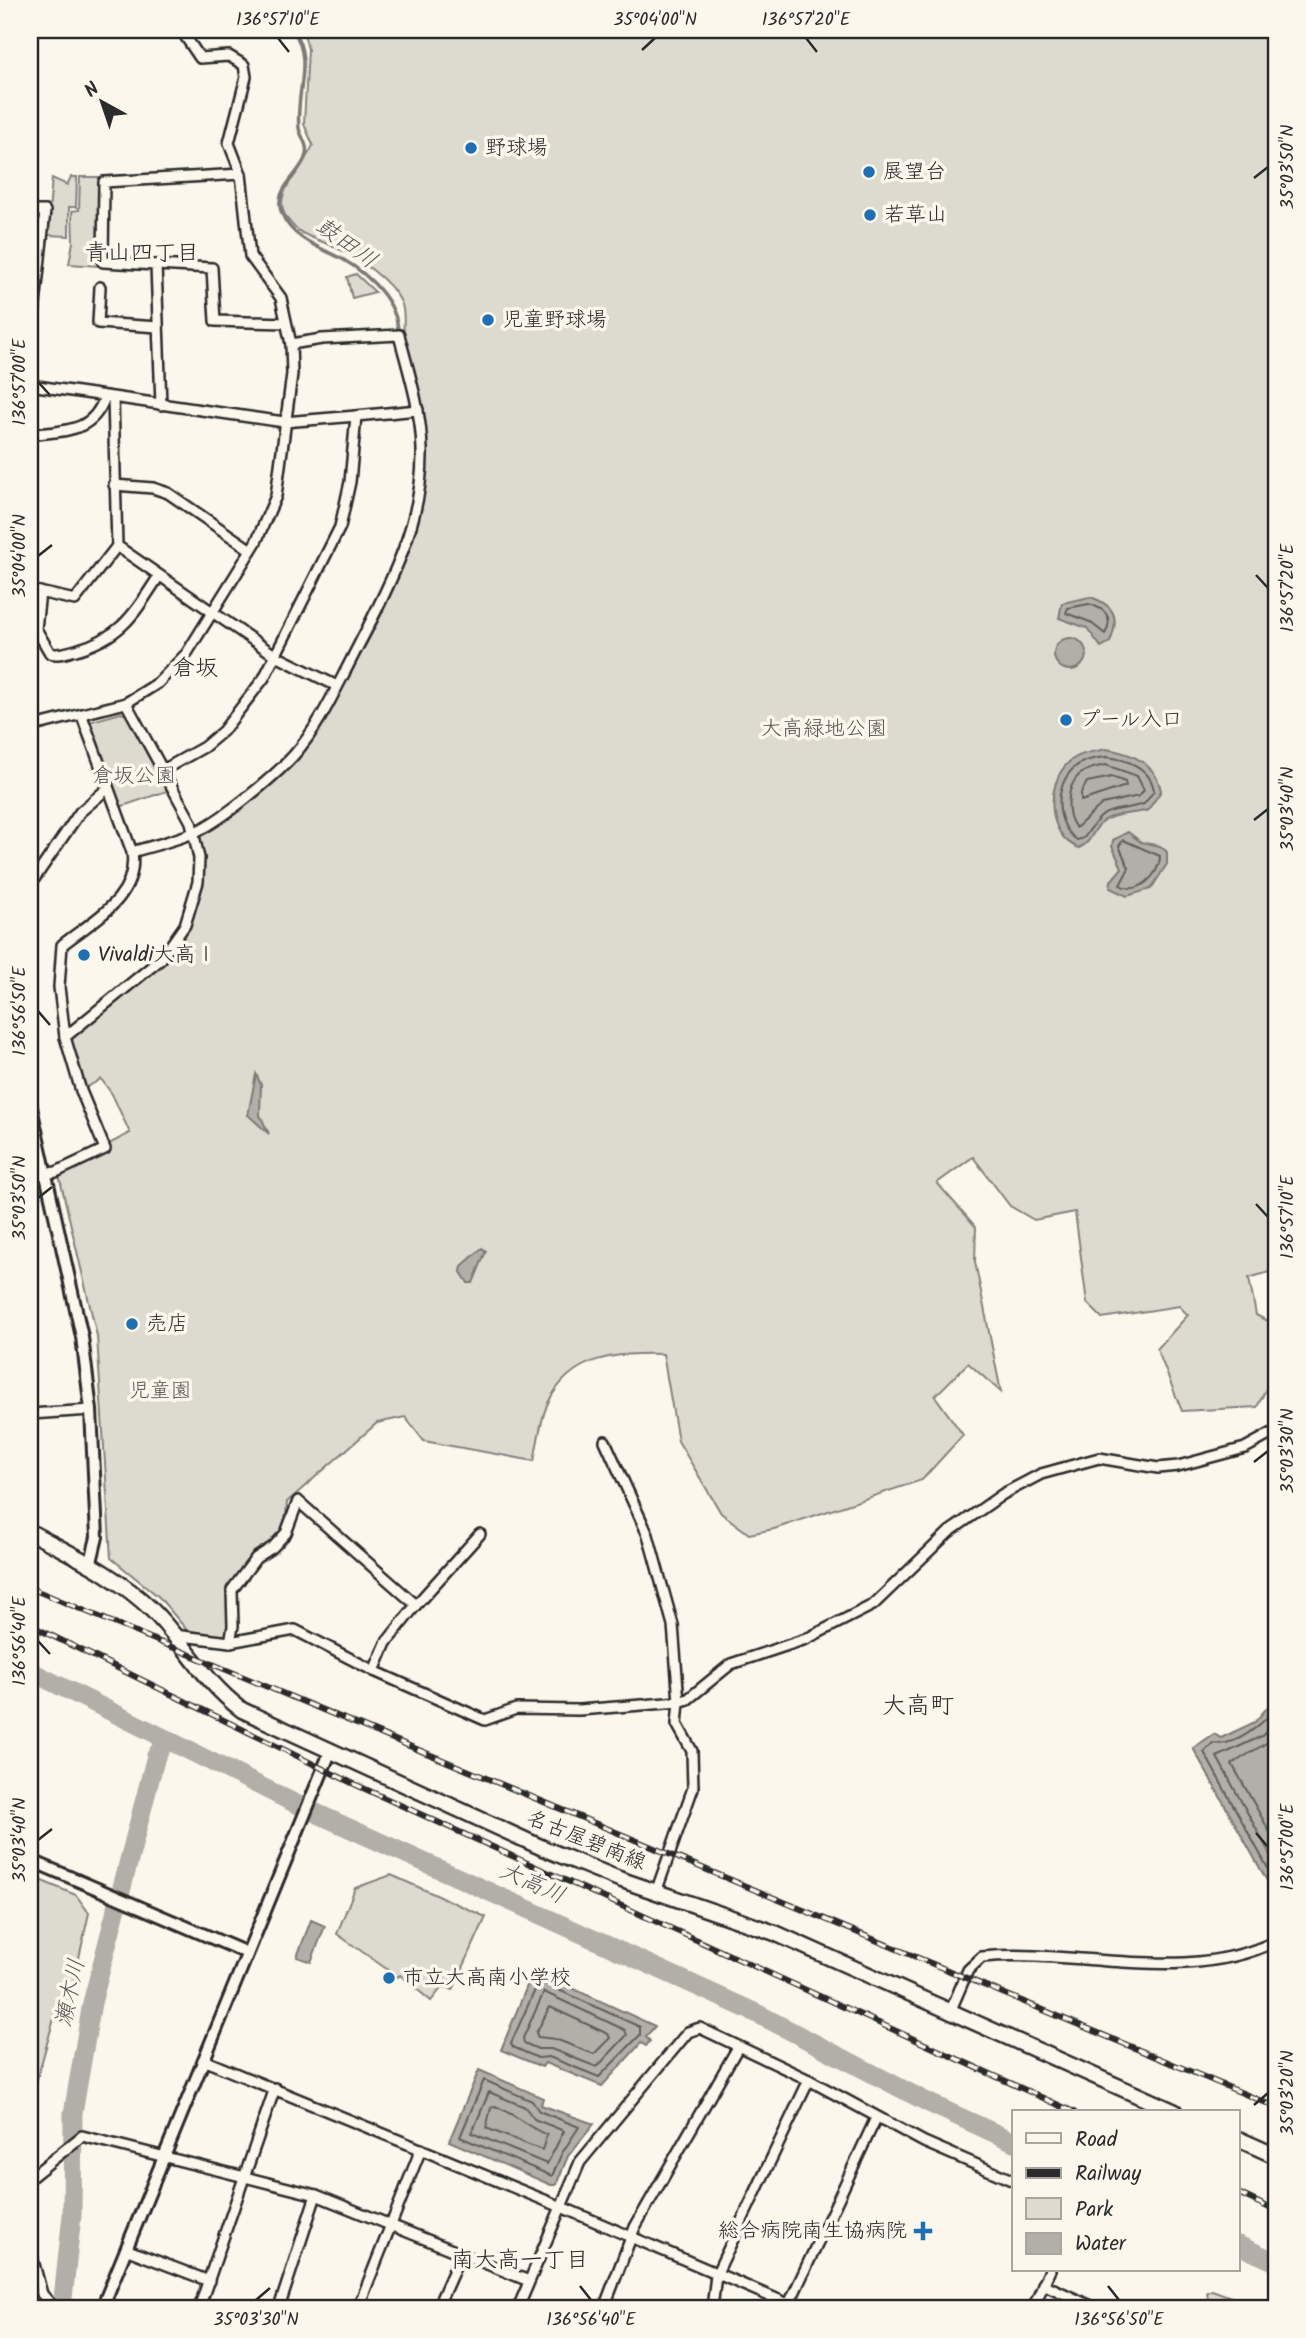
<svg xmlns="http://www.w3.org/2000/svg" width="1306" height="2338" viewBox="0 0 1306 2338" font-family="Kalam,'Klee One',sans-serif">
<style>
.green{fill:#dddad0;stroke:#84827e;stroke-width:2}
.water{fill:#b1afa7;stroke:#7b7a75;stroke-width:2}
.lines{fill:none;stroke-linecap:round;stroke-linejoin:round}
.shore{stroke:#61605d;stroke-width:2}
.stream{stroke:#7b7a75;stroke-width:3.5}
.river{stroke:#b1afa7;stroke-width:19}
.minor-casing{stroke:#2b2b2b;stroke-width:14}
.tertiary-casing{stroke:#2b2b2b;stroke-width:16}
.primary-casing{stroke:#2b2b2b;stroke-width:19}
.minor{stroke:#fbf7ec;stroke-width:9}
.tertiary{stroke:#fbf7ec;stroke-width:10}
.primary{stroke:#fbf7ec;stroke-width:14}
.rail-casing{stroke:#2b2b2b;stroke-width:6}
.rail{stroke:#fbf7ec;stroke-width:3.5;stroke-dasharray:10;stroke-linecap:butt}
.ticks{fill:none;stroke:#2b2b2b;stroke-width:2.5}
.poi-dot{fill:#1f6fb2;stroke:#fbf7ec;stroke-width:2.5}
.labels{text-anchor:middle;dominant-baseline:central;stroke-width:7;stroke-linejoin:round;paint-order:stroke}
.poi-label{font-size:21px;fill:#2b2b2b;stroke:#fbf7ec;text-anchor:start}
.park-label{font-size:21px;fill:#585754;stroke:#fbf7ec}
.street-label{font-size:21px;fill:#2b2b2b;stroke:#fbf7ec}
.water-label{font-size:23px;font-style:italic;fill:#5a5956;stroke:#fbf7ec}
.neighbourhood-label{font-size:23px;fill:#2b2b2b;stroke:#fbf7ec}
.quarter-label{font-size:24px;fill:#2b2b2b;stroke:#fbf7ec}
.neatline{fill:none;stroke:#2b2b2b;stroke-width:2.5}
.ticks-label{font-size:18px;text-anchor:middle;fill:#2b2b2b}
</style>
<rect width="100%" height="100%" fill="#fbf7ec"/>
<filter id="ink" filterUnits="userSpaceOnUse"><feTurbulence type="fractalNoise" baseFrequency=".0143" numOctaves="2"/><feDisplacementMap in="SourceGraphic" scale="14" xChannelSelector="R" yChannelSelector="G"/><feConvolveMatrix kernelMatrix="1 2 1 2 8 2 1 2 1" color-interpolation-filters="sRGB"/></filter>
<g filter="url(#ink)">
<!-- green -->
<g class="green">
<path d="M303,30H1276V1270L1249,1278L1256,1315L1269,1322C1270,1331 1273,1336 1276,1344C1282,1362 1266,1389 1257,1407L1182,1411L1157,1349L1188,1315L1179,1306L1102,1318L1087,1303L1075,1212L1034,1220L1010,1206L973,1157L937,1183L976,1227L975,1262L1001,1392L968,1363L935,1396L963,1435L922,1480L774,1529L749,1534L721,1513L678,1441L663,1354C616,1353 571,1355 548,1403C540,1420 538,1443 534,1461L424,1441L405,1417L377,1423L287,1502L285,1528L279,1538L228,1588V1637L191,1635L159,1597L111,1558L97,1336L59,1175L109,1152L107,1145L130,1133L112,1094L101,1079L84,1089L69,1041L170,956L188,930L200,896L203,873L200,837L203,830C225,815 251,800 271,781C290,764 304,738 319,718C378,637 438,518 424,415C420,390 412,367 405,343C401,330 407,315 401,302C390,279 359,259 337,248C317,238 297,237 285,215C272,192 305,166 313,145L304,124L308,49Z"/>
<polygon points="71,177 77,177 76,207 69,207 69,236 47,235 52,178 67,185"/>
<polygon points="80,177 100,177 100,266 69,264 73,242 72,211 79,210"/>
<polygon points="356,274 375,292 352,298 347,277"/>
<polygon points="121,713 127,715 170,790 120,807 89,726 92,721"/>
<polygon points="391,1875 486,1917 453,1990 443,1986 431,2001 400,1975 398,1977 337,1934 355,1888"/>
<polygon points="30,1876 76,1895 89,1913 72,1989 55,2015 30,2104"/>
<polygon points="1212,2290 1242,2301 1247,2308 1228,2308 1208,2299 1207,2292"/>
</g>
<!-- water -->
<g class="water">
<path d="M1090,597C1115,605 1120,618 1110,642L1101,647L1087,628L1059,618L1062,603Z"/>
<circle cx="1070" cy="654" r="16"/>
<path d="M1106,749C1132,753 1156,763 1161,791L1148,810C1133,815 1112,812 1100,824C1091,833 1092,842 1079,848C1046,836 1045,784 1069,762C1079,753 1093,752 1106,749Z"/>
<polygon points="1128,832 1141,842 1160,846 1167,852 1167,864 1151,889 1127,896 1110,888 1111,881 1122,868 1112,846 1113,840"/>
<polygon points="256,1074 261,1085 260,1115 269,1134 248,1115"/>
<polygon points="482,1248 486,1251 473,1283 468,1283 461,1272 462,1266"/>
<polygon points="1276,1697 1276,1897 1193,1748 1214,1734 1221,1738 1255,1722"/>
<polygon points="311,1920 325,1926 311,1962 297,1957"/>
<polygon points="533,1971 556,1980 559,1976 563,1977 561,1983 655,2026 646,2037 650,2041 646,2046 641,2043 602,2086 545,2063 542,2067 501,2050"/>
<polygon points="479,2070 543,2098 541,2105 594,2124 568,2156 556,2185 551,2185 449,2141"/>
</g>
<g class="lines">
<!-- shore -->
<g class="shore">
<path d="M1089,604C1106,609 1114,618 1105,634L1090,622L1066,613L1068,608Z"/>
<path d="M1106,757C1127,759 1151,768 1154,791L1144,804C1108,815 1108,802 1084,838L1077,840C1055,825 1053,785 1075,767C1083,760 1095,758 1106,757Z"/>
<path d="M1106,765L1137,776L1144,790L1139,796L1102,804L1076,828C1065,815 1066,787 1079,775C1087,768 1097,767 1106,765Z"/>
<polygon points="1112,777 1125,782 1126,786 1081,801 1081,793 1087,782"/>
<path d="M1123,840L1160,856C1160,875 1138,896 1120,885L1129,868L1119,846Z"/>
<path d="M1276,1708C1262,1724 1236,1748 1213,1743L1204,1752L1276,1883"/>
<polyline points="1276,1721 1262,1736 1217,1757 1276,1865"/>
<polyline points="1276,1737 1232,1764 1276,1843"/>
<polygon points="539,1981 640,2027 640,2035 599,2077 549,2057 538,2058 513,2047 511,2043"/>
<polygon points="544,1992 625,2030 627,2035 597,2067 551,2049 538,2049 524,2043 523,2038"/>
<polygon points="550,2007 608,2034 610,2038 594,2054 555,2039 538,2037 536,2033"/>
<polygon points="484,2080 532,2101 539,2111 579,2127 562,2153 552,2176 460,2137"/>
<polygon points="489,2092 525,2107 534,2119 564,2131 547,2164 472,2133"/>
<path d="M495,2106C515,2114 527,2127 547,2135L542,2150L486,2128L491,2108Z"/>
</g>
<!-- stream -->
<path class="stream" d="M293,30C314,60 295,94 299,128C301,138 310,146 305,158C298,177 272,190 282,214C291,235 311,244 330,253C360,266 395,296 398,329"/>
<!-- river -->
<g class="river">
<polyline points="30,1671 294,1803 756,2013 929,2103 1014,2142"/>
<polyline points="1238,2245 1276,2262"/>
<polyline points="62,2308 72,2215 73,2113 92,2003 156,1756 167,1739"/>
</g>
<!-- minor casing -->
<g class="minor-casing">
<g id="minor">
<polyline points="181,30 200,58 229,56 244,65 246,77 229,143 241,174"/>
<polyline points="30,211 45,211 33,324 30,323"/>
<polyline points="156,265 212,268 215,321 286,323"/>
<polyline points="100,287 98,323 158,327"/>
<polyline points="30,385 284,422 356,416"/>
<polyline points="113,398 117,546 276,656 337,686"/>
<polyline points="161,405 156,265 103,262 104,182 241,174 250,256 281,298 291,344"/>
<path d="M30,435C64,430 92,434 105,397"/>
<polyline points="114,485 153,488 168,493 251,550"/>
<polyline points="30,590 75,600 117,546"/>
<path d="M40,592L36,629L50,653C59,656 67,652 76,650C122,637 134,614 159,576"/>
<path d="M126,703L191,822L199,858L198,882L185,925L161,959L65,1037L59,987L62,945C93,920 139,898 132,852"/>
<path d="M30,727L126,703L158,683L187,653L256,542L276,496L292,374L291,344L322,339L399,335C409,373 421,410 422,449C424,527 383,597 349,664C333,695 317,729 294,755C274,777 220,822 193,833C173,841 152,846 132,852L82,716"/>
<polyline points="163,770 204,747 223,731 264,678 340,527 350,482 356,416 418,410"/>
<polyline points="30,885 80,812 108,788"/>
<polyline points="30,1176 56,1172 105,1149 81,1091 65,1037"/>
<polyline points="30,1414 91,1410"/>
<polyline points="605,1441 648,1535 673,1625 679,1702 677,1724 692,1751 693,1788 656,1892"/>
<polyline points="416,1605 480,1534"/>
<polyline points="174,1635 230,1642 295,1630 374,1671 485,1720 516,1709 579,1710 679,1702 688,1699 731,1664 806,1639 873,1605 949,1532 1003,1494 1041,1474 1099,1458 1158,1468 1178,1466 1245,1448 1276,1431"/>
<polyline points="230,1642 233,1626 232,1590 256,1558 273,1547 286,1533 298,1501 416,1605 386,1643 374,1671"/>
<path d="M950,2012L968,1970L982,1957C1078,1948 1186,1986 1276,1941"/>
<polyline points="203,2060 559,2206 788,2304"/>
<polyline points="30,2178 82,2136 316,2195 529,2281"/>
<polyline points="30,2249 42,2294 54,2308"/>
<polyline points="128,2250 209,2281"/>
<polyline points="1043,2284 1095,2308"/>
<polyline points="788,2306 876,2118"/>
<polyline points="199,2308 275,2088"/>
<polyline points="279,2308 316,2195"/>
<polyline points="358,2308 421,2149"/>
<polyline points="437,2308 461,2254"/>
<polyline points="518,2308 580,2162 688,2032 700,2028 809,2080 924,2142 1014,2181"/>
<polyline points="604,2308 635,2227 738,2047"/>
<polyline points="712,2308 716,2275 809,2080"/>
<polyline points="1033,2308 1050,2270"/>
</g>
</g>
<!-- tertiary casing -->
<g class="tertiary-casing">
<g id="tertiary">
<polyline points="30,1103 82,1337 91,1410 97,1537 91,1562"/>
<polyline points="30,1860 247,1953"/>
<polyline points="102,2308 331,1750"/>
</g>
</g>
<!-- primary casing -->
<g class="primary-casing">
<g id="primary">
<path d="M30,1532C74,1556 116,1575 152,1610C186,1644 202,1680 242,1710L545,1849L619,1879L775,1933L1175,2112"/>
<polyline points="1238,2139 1276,2156"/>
</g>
</g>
<!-- minor -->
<use href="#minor" class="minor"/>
<!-- tertiary -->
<use href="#tertiary" class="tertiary"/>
<!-- primary -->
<use href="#primary" class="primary"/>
<!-- rail casing -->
<g class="rail-casing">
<g id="rail">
<polyline points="30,1588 1276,2107"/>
<polyline points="30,1625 352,1783 1074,2112"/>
<polyline points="1238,2193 1276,2211"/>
</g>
</g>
<!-- rail -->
<use href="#rail" class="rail"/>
</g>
</g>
<!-- ticks -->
<path class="ticks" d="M278,38L289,52M806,38L817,52M642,50L655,38M1254,178L1268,167M38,382L50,395M38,556L52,545M1256,575L1268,588M1254,820L1268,809M38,1011L50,1025M38,1198L52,1187M1256,1204L1268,1217M1254,1462L1268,1451M38,1641L50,1654M1256,1833L1268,1847M38,1840L52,1829M1254,2105L1268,2093M580,2286L591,2300M1108,2286L1119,2300M256,2300L270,2288"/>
<!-- markers -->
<g class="poi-dot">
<circle cx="471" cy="148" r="7"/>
<circle cx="869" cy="172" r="7"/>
<circle cx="870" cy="215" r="7"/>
<circle cx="488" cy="320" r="7"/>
<circle cx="1066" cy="720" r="7"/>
<circle cx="84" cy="955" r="7"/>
<circle cx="132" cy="1324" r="7"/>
<circle cx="389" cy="1978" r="7"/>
<path d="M919.5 2220.5h7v7h7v7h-7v7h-7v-7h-7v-7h7z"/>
</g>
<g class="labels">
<!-- poi labels -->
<g class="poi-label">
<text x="485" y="148">野球場</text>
<text x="883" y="172">展望台</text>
<text x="884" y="215">若草山</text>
<text x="502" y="320">児童野球場</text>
<text x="1080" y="720">プール入口</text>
<text x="98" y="955">Vivaldi大高Ⅰ</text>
<text x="146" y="1324">売店</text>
<text x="403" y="1978">市立大高南小学校</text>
<text x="907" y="2231" text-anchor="end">総合病院南生協病院</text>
</g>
<!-- park labels -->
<g class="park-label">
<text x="824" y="729">大高緑地公園</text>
<text x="134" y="776">倉坂公園</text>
<text x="160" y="1391">児童園</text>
</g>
<!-- street labels -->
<g class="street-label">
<text transform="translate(586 1841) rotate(22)">名古屋碧南線</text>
</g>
<!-- water labels -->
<g class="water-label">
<text transform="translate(346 244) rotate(36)">鼓田川</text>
<text transform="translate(532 1884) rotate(24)">大高川</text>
<text transform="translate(71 1993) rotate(-78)">瀬木川</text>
</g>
<!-- neighbourhood labels -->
<g class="neighbourhood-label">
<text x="142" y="254">青山四丁目</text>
<text x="195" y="669">倉坂</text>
<text x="520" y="2261">南大高一丁目</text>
</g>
<!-- quarter labels -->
<g class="quarter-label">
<text x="918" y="1706">大高町</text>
</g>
</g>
<!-- margin -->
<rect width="1306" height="2338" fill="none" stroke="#fbf7ec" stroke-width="77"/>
<!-- legend -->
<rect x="1012" y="2110" width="228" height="161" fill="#fbf7ec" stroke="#a8a59f" stroke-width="2"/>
<rect x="1026" y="2133" width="35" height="10" fill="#fbf7ec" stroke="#a8a59f" stroke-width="2"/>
<text x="1075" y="2146" font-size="21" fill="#2b2b2b">Road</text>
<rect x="1026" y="2168" width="35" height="10" fill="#2b2b2b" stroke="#a8a59f" stroke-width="2"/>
<text x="1075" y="2180" font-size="21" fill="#2b2b2b">Railway</text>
<rect x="1026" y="2198" width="35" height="21" fill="#dddad0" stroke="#a8a59f" stroke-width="2"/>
<text x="1075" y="2216" font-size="21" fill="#2b2b2b">Park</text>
<rect x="1026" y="2233" width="35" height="21" fill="#b1afa7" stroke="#a8a59f" stroke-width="2"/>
<text x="1075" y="2250" font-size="21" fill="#2b2b2b">Water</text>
<!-- north arrow -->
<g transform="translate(102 102) rotate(320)" stroke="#fbf7ec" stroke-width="5" paint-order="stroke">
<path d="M0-5L12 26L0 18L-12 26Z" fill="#2b2b2b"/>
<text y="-10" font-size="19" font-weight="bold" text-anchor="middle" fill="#2b2b2b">N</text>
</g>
<rect x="38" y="38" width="1230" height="2262" class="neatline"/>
<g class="ticks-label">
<text x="278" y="25">136°57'10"E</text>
<text x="655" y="25">35°04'00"N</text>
<text x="806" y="25">136°57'20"E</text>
<text transform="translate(1287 167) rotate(-90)" y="6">35°03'50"N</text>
<text transform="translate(19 382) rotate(-90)" y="6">136°57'00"E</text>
<text transform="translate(19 556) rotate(-90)" y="6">35°04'00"N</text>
<text transform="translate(1287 588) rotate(-90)" y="6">136°57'20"E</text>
<text transform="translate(1287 809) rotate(-90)" y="6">35°03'40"N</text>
<text transform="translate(19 1011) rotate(-90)" y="6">136°56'50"E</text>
<text transform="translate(19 1198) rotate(-90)" y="6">35°03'50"N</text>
<text transform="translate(1287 1217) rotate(-90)" y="6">136°57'10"E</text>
<text transform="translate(1287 1451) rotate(-90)" y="6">35°03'30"N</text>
<text transform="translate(19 1641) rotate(-90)" y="6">136°56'40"E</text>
<text transform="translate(19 1840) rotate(-90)" y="6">35°03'40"N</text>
<text transform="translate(1287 1847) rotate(-90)" y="6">136°57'00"E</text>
<text transform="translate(1287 2093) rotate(-90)" y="6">35°03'20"N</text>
<text x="256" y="2325">35°03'30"N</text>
<text x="591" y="2325">136°56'40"E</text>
<text x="1119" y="2325">136°56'50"E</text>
</g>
</svg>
